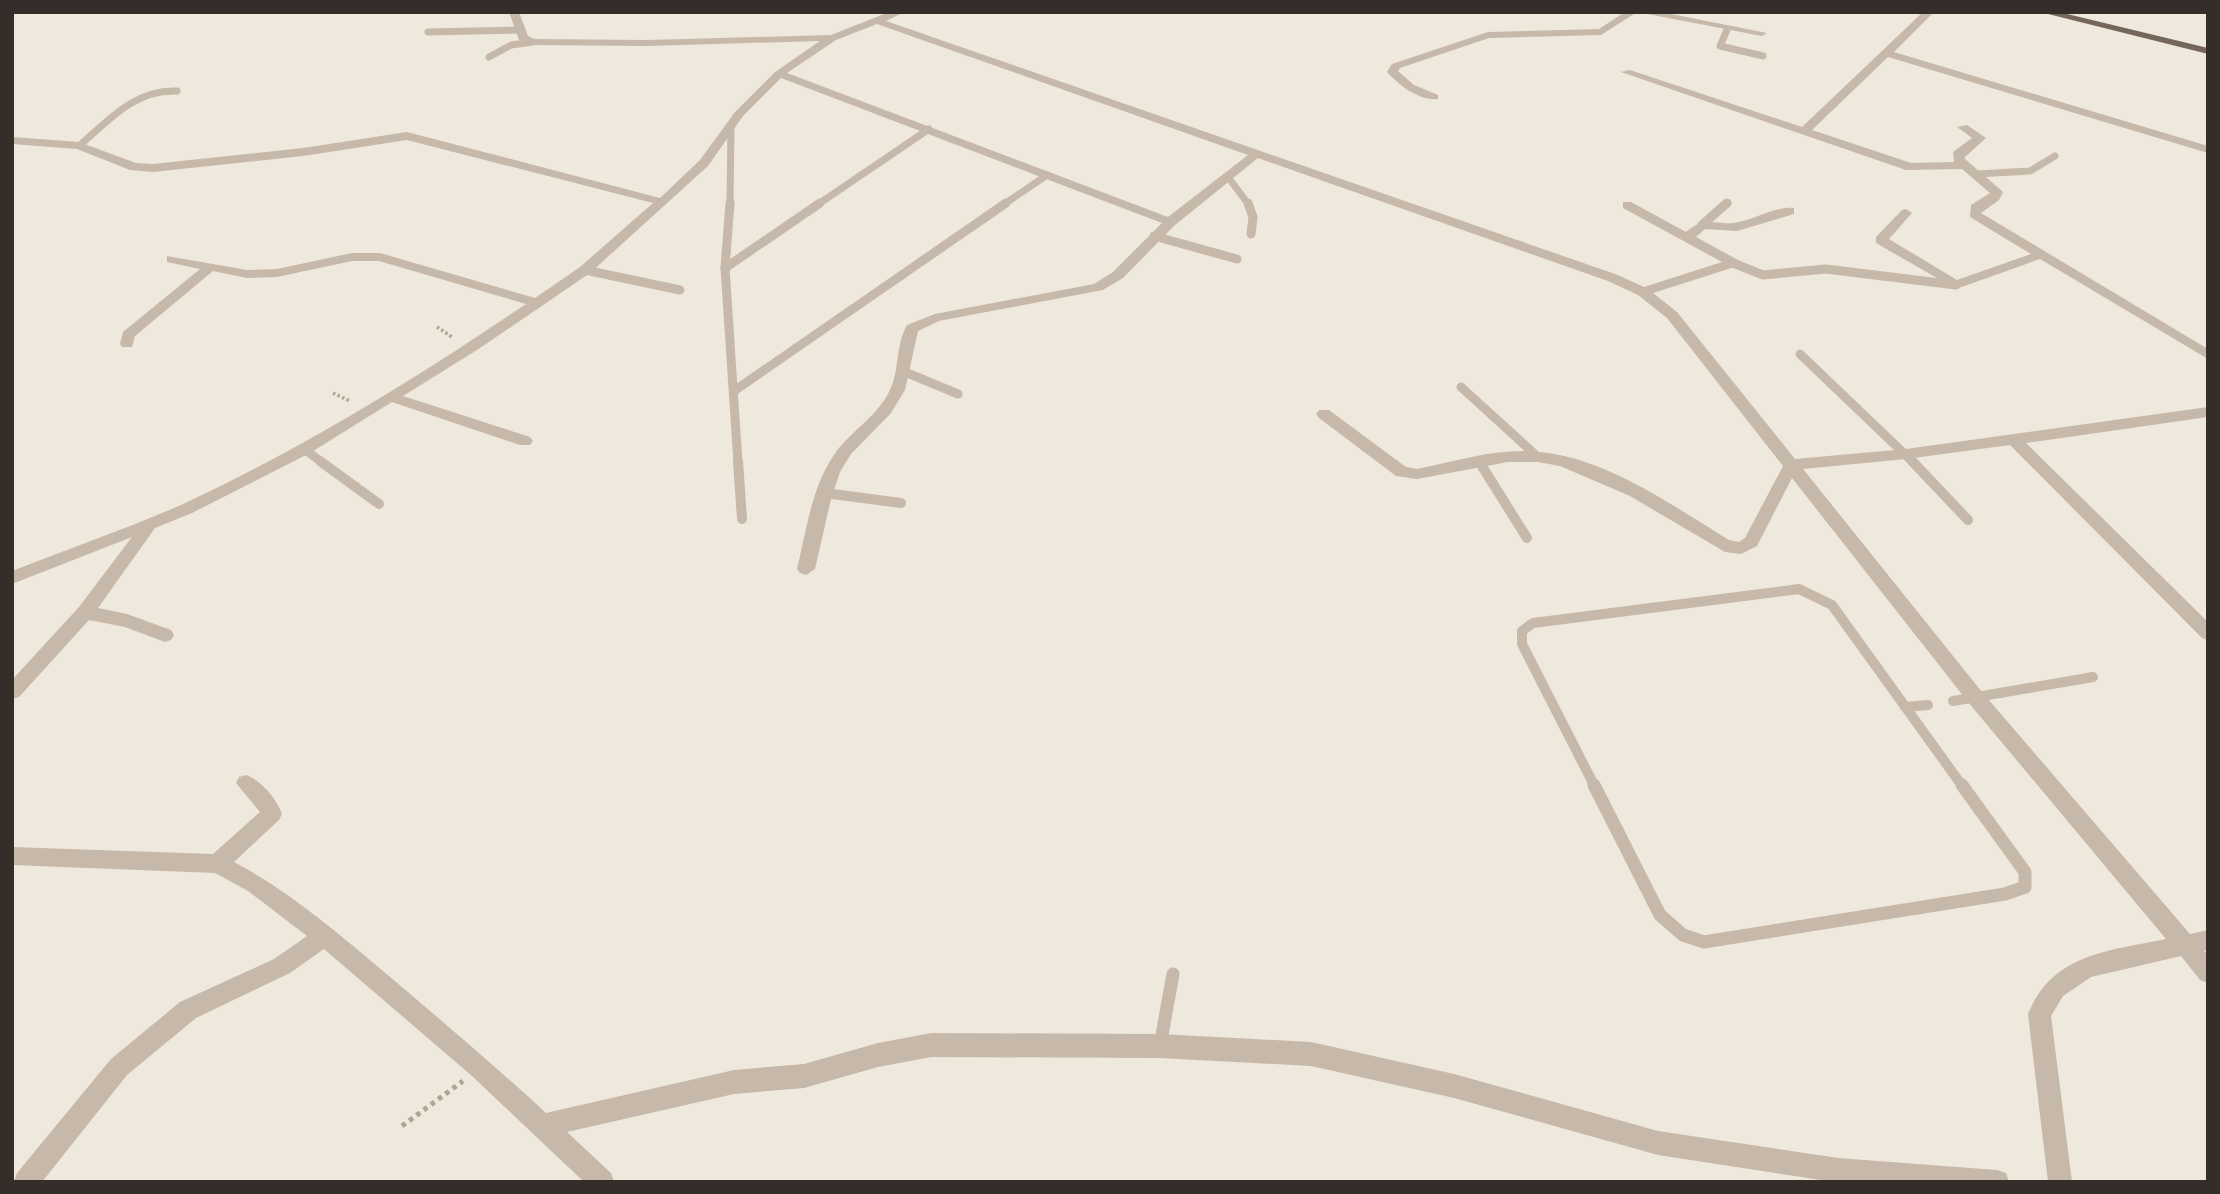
<svg xmlns="http://www.w3.org/2000/svg" width="2220" height="1194" viewBox="0 0 2220 1194" font-family="Raleway,sans-serif">
<style>
.lines{fill:none;stroke-linecap:round;stroke-linejoin:round}
.path-far1{stroke:#b2a494;stroke-width:3.5;stroke-dasharray:2.5 2.5;stroke-linecap:butt}
.path{stroke:#b2a494;stroke-width:5;stroke-dasharray:4.5 4.5;stroke-linecap:butt}
.service-far3{stroke:#c6b9aa;stroke-width:7}
.service-far2{stroke:#c6b9aa;stroke-width:9}
.service-far1{stroke:#c6b9aa;stroke-width:10}
.service{stroke:#c6b9aa;stroke-width:13}
.minor{fill:#c6b9aa;fill-rule:evenodd}
.primary{fill:#75665b;fill-rule:evenodd}
</style>
<rect width="100%" height="100%" fill="#efe8dc"/>
<g class="lines">
<!-- path-far1 -->
<g class="path-far1">
<polyline points="437,327 452,337"/>
<polyline points="333,393 350,401"/>
</g>
<!-- path -->
<polyline class="path" points="402,1126 463,1081"/>
<!-- service-far3 -->
<g class="service-far3">
<polyline points="1727,30 1720,46 1763,56"/>
<polyline points="428,32 520,30"/>
<polyline points="489,57 511,45 533,42"/>
<path d="M79,146C108,121 135,89 177,91"/>
<polyline points="1977,174 2030,171 2055,156"/>
<polyline points="1228,177 1249,205"/>
<polyline points="730,205 731,125"/>
<polyline points="817,205 929,129"/>
<polyline points="1003,205 1047,175"/>
<polyline points="1725,205 1728,203"/>
</g>
<!-- service-far2 -->
<g class="service-far2">
<polyline points="730,203 725,268 738,463"/>
<polyline points="1248,203 1253,217 1251,234"/>
<polyline points="1702,225 1727,203"/>
<polyline points="1154,236 1237,259"/>
<polyline points="1733,263 1763,275 1826,269 1956,285"/>
<polyline points="725,268 820,203"/>
<polyline points="585,270 680,290"/>
<polyline points="1800,354 1914,463"/>
<polyline points="905,372 958,394"/>
<polyline points="1461,387 1538,457"/>
<polyline points="734,391 1006,203"/>
<polyline points="304,449 323,463"/>
</g>
<!-- service-far1 -->
<g class="service-far1">
<polyline points="320,461 379,504"/>
<polyline points="738,461 742,519"/>
<polyline points="1912,461 1968,520"/>
<polyline points="1480,463 1527,538"/>
<polyline points="825,493 901,503"/>
<polyline points="1953,701 2093,677"/>
<polyline points="1905,707 1928,705"/>
<polyline points="1595,787 1522,644 1522,631 1533,623 1799,589 1832,605 1963,787"/>
</g>
<!-- service -->
<g class="service">
<polyline points="1594,785 1660,915 1683,935 1704,942 2005,894 2025,887 2025,872 1962,785"/>
<polyline points="1160,1046 1173,974"/>
</g>
<!-- minor -->
<g class="minor">
<path d="M509,12H519L528,36L534,39L647,40L831,35L889,12H904L886,21L1618,275L1644,287L1722,262L1623,208V202H1631L1686,232C1707,214 1716,227 1739,222C1757,218 1777,206 1794,208V214L1737,231L1705,229L1696,237L1738,260V266L1653,293L1677,312L1795,459L1906,449L2208,407V417L2026,443L2208,622V640L2202,638L2010,445L1906,459L1803,469L1982,692L2190,934L2208,930V950L2204,951L2208,955V983L2200,980L2181,956L2091,977L2063,996L2051,1016L2072,1182H2048L2028,1014C2053,953 2109,951 2166,939L1968,702L1792,478L1757,546L1741,554L1725,552L1630,496L1560,466L1538,462H1508L1417,479L1396,476L1319,418L1316,414L1319,410H1329L1406,467L1417,469C1452,462 1487,451 1523,451C1598,451 1668,503 1729,540L1739,542L1745,538L1783,466L1667,318L1638,295L1608,281L1258,158L1175,225L1123,278L1103,290L939,321L918,331L905,390L891,413L851,454L840,472L831,499L815,569L806,575L800,573L797,569C807,528 812,482 839,448C855,429 878,414 889,392C900,371 895,346 907,325L935,314L1094,284L1113,272L1162,223L781,78L743,116L708,166L590,273L477,350L403,396L530,437L533,441L530,445H520L392,402L310,453L192,513L155,528L98,608L127,614L171,630L174,635L171,640L165,642L125,627L89,620L19,697L12,699V680L79,607L132,537L12,584V571C68,549 126,529 181,505C302,449 417,378 526,304L379,261H352L277,277L247,278L213,271L135,336L132,347H122L120,344L123,332L200,269L167,262V256L247,270L277,269L352,253H380L535,298L580,267L653,203L407,140L303,156L153,172L130,170L77,149L12,144V137L79,142L136,163L153,164L303,148L407,132L660,198L700,160L735,112L775,72L820,41L647,46L533,45L519,40ZM877,24L1248,155L1168,217L787,73L836,40Z"/>
<path d="M1625,12H1637L1601,35L1489,38L1400,68L1398,71L1414,85L1438,95V99C1419,101 1399,85 1387,72L1392,64L1488,32L1599,29Z"/>
<polygon points="1637,12 1661,12 1767,33 1762,36"/>
<polygon points="1923,12 1934,12 1894,52 2208,146 2208,153 1888,57 1812,130 1911,163 1954,162 1953,152 1972,138 1957,127 1967,125 1986,138 1964,158 2003,192 1999,200 1981,213 2208,349 2208,359 2040,259 1956,289 1876,243 1876,237 1902,210 1906,209 1912,213 1889,239 1957,280 2031,254 1970,217 1971,205 1990,193 1962,169 1906,170 1621,72 1630,70 1802,127"/>
<path d="M246,775C261,780 277,799 282,814L279,820L234,862C291,892 340,935 389,976C442,1021 495,1066 546,1113L734,1070L804,1064L878,1043L931,1033L1160,1034L1311,1042L1454,1074L1658,1131L1838,1158L1997,1170L2006,1173L2009,1182H1834L1658,1155L1454,1098L1311,1066L1160,1058L931,1057L878,1067L804,1088L734,1094L567,1132L611,1173L614,1182H584L472,1076L324,949L290,973L196,1018L127,1075L42,1182H14L17,1173L111,1059L180,1002L274,959L307,936L248,891L215,873L12,865V847L213,854L260,812L236,783L239,777Z"/>
</g>
<!-- primary -->
<polygon class="primary" points="2040,12 2059,12 2208,48 2208,54"/>
</g>
<!-- border -->
<rect width="2220" height="1194" fill="none" stroke="#342d29" stroke-width="28"/>
</svg>
